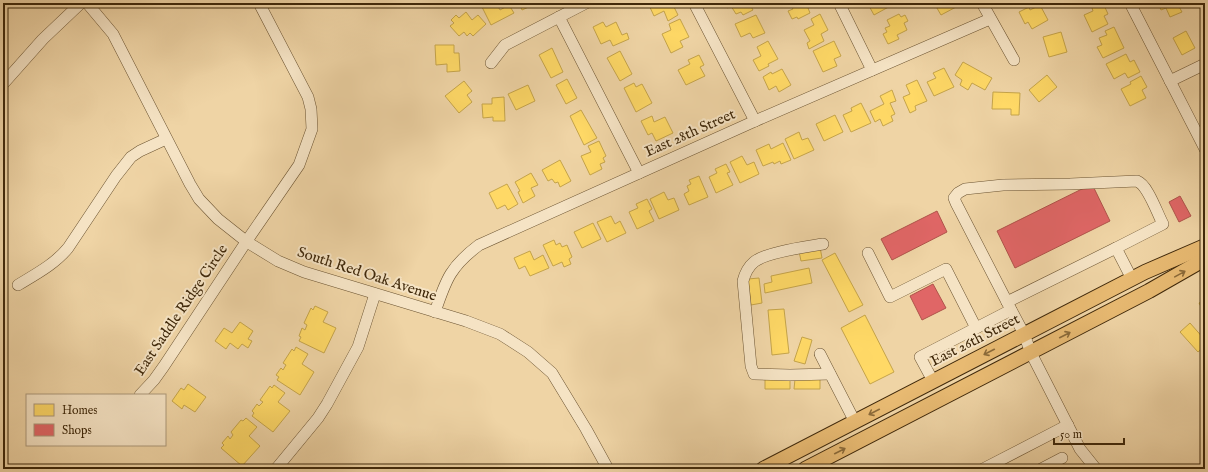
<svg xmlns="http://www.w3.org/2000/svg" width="1208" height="472" viewBox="0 0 1208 472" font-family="'IM FELL English',serif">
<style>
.homes{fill:#ffd966;stroke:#c5a44a}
.shops{fill:#e06666;stroke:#b0534a}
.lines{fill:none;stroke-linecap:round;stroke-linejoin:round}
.minor-casing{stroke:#6b5331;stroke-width:12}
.major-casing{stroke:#3f280a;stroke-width:16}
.minor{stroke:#f5e3c4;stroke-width:11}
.major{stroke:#e8ba72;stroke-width:14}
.oneway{stroke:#8b6a39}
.labels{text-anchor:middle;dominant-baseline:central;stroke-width:4;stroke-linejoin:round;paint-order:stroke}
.street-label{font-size:15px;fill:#3f280a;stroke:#f5e3c4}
</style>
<rect width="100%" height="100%" fill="#efd4a5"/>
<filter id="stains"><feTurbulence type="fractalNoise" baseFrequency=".005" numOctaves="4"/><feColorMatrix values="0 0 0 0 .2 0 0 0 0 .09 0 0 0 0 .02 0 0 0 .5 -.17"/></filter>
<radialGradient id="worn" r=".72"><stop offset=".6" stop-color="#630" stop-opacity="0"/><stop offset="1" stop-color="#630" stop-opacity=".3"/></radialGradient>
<!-- homes -->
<g class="homes">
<polygon points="490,3 496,3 500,10 509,5 514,13 491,25 482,7"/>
<polygon points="519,3 532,3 533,5 522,10"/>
<polygon points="648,3 672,3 678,15 668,21 664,11 654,16"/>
<polygon points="724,3 749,3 753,10 743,15 741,12 736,14 731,6 727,8"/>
<polygon points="790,3 815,3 815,4 808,8 810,13 798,19 797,17 792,19 788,11 793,9"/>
<polygon points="870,3 894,3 894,4 874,15 868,4"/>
<polygon points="934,3 954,3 956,7 941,15"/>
<polygon points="1103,3 1108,14 1104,16 1108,24 1092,32 1084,15 1093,11 1092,8"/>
<polygon points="1158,3 1177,3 1182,12 1170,17 1166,8 1161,10"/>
<polygon points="1040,5 1048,20 1032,29 1028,22 1025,24 1019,12 1029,7 1030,10"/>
<polygon points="466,12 472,20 478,15 486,24 473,36 470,33 467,36 464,32 459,36 450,26 454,23 451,20 456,15 459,18"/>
<polygon points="820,14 828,30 821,34 824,41 809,49 807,43 810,41 804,30 814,25 811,19"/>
<polygon points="899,14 901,17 905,15 908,21 904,23 907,30 897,35 899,39 888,44 883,34 887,32 885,28 890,26 887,20"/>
<polygon points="756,15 765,33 753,38 750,33 741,37 735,24"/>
<polygon points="680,19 689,37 680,41 683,47 671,53 662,34 671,30 669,24"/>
<polygon points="603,22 606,27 616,22 622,35 627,33 629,39 613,46 610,40 601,44 593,27"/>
<polygon points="1114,27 1124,48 1103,58 1097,47 1102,45 1099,38 1107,35 1105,31"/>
<polygon points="1186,31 1195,48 1182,55 1173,38"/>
<polygon points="1061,32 1067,52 1049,57 1043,37"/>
<polygon points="768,41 778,59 768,64 769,66 759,71 753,60 761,56 757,47"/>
<polygon points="834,41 841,56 834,59 837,66 823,72 813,51"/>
<polygon points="435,45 454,45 454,53 459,53 460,71 447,72 447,64 436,65"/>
<polygon points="552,48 563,72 551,78 539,55"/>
<polygon points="620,51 632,74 620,81 607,58"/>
<polygon points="1126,54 1130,62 1134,60 1140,72 1128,78 1125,73 1114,79 1106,64"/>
<polygon points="699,55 704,65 700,67 705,76 686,85 678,70 690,64 688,60"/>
<polygon points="963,62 992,78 985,90 972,83 968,90 960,85 962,80 955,75"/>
<polygon points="944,68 954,87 934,96 927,82 936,78 933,73"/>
<polygon points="782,69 791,85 779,92 776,86 769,90 763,77 771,72 772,74"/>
<polygon points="1047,75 1057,87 1039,102 1029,90"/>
<polygon points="1141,76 1147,87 1142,90 1146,98 1130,106 1121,89 1131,84 1130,82"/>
<polygon points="567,79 577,98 566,104 556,85"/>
<polygon points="917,80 927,101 915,106 916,110 910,113 903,97 910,94 906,85"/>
<polygon points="464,81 472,91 467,95 472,102 459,113 445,96"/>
<polygon points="634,83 636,87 642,84 652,103 636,112 624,88"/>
<polygon points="528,85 535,101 516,110 508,94"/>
<polygon points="892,90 896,101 890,103 895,114 891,116 893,121 883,126 880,119 875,122 870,111 884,104 880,96"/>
<polygon points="993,92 1020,93 1019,115 1011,115 1011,109 992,109"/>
<polygon points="504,97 505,121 493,121 493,117 483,118 482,104 492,104 492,98"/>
<polygon points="861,103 871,123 851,132 843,115 852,111 851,108"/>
<polygon points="581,110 597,138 584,145 570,116"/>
<polygon points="835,115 843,132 824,141 816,124"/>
<polygon points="652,116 654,122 665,117 673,133 656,141 652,133 648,135 641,121"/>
<polygon points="799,132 802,140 808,138 814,150 794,159 785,139"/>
<polygon points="599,141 606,156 603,158 605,162 600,164 602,169 590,175 581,156 591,152 588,146"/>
<polygon points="783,143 791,160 781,164 780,161 774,164 773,162 763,166 756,150 769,144 771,149"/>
<polygon points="742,156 747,165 754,162 759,174 740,183 730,162"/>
<polygon points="560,160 571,181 560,187 558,182 555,183 552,179 548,181 542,170"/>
<polygon points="726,164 730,172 727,173 733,185 716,193 709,177 717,173 715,169"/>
<polygon points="531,173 538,185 531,188 535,196 523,203 518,192 520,191 515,182"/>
<polygon points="699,176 708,197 689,205 684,194 689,191 687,186 691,184 689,180"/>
<polygon points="507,184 518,204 508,210 505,205 497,209 489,193"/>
<polygon points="664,192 668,200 674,198 679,210 659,219 650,199"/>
<polygon points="647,199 652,209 649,211 654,221 637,229 629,212 638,208 636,204"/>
<polygon points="611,216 615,224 620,221 626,233 607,242 597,222"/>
<polygon points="593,223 601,239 582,248 574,232"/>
<polygon points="554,240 556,245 560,243 562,247 567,245 572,257 569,259 571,264 564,267 562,262 553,266 543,245"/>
<polygon points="820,247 822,258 801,261 799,251"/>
<polygon points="530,251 534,260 543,255 549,268 530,276 525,266 519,269 514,258"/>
<polygon points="835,253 863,305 849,312 822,260"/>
<polygon points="809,268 812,283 765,293 764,284 772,282 771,276"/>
<polygon points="759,278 762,303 751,305 748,279"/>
<polygon points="1205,300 1205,314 1199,303"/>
<polygon points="315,306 328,312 323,322 336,328 324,353 299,341 301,337 299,336 302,328 305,330 307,325 304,323 311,308 313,310"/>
<polygon points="784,309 789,353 772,355 768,310"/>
<polygon points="865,315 894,372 870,384 841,328"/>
<polygon points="240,322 253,331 248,339 252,341 248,348 242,344 238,349 230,343 226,349 215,341 224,328 232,333"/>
<polygon points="1190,323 1205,340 1205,346 1198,352 1180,332"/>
<polygon points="802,337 812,340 805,364 794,361"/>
<polygon points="296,347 308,354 302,364 314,372 300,395 277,380 279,377 276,375 281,368 283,370 286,365 283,363 292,349 294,351"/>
<polygon points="765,377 790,378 790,389 765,389"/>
<polygon points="795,379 820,379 820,389 794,389"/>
<polygon points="188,384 206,397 195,412 184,405 182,409 172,401 181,388 184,390"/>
<polygon points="274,385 285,393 278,402 290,411 273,432 252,416 254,413 252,411 257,404 259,406 263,402 260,400 270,386 272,388"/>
<polygon points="246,418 257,427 249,436 260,446 242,466 221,448 224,445 222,443 228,436 230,439 233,435 231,432 241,420 243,421"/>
</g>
<!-- shops -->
<g class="shops">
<polygon points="1092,184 1110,221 1015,268 997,231"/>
<polygon points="1180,196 1191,216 1179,222 1169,202"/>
<polygon points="937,211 947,232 892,260 881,239"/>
<polygon points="933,284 946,308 922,320 910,296"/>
</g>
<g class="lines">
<!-- minor casing -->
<g class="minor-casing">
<g id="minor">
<polyline points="87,3 113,34 190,184 199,199 218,219 247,242 278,261 304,272 466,321 500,334 528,352 552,373 586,429 608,469"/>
<polyline points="694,3 755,121"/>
<polyline points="839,3 872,70"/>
<polyline points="982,3 1014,60"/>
<polyline points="1130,3 1205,149"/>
<polyline points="559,17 639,173"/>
<polyline points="491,63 505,45 586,3"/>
<polyline points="1170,81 1205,64"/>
<polyline points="3,84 43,39 81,3"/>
<path d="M823,244C806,247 766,252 754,262C748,267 745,273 743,281L751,366L754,374L790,375L830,374"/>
<polyline points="868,253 890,297 946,269 976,328"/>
<path d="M18,285C36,274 55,264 68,248L116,176L131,157L140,151L166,139"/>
<path d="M1007,302L956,203L954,198L958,193L965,189L1003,185L1070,184L1137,181C1148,185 1157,213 1163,224L1116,248"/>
<path d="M435,312C446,279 451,266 479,245L755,121L990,19"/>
<polyline points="820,354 855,422"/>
<polyline points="933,381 920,357 1011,310"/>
<polyline points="140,395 154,380 164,366 246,242 299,165 312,129 311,109 308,97 259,3"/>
<polyline points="276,469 318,418 327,404 358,347 375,294"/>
<polyline points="983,469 1068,425"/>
<polyline points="1041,469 1062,458"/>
<polyline points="1096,469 1080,449 1031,353 1024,334 1007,302 1116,248 1132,279"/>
</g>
</g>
<!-- major casing -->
<g class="major-casing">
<g id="major">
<polyline points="763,469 1145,272 1205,246"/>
<polyline points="805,469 1149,291 1205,259"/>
</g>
</g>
<!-- minor -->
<use href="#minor" class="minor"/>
<!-- major -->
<use href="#major" class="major"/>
</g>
<!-- one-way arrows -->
<defs><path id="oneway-shaft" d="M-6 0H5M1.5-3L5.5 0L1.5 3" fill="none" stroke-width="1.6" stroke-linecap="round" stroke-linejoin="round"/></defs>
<g class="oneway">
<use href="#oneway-shaft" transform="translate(1180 274) rotate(-29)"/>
<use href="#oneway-shaft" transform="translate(1065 335) rotate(-27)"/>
<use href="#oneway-shaft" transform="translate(989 352) rotate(153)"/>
<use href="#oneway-shaft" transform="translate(874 412) rotate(153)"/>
<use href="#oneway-shaft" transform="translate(840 451) rotate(-27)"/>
</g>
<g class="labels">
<!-- street labels -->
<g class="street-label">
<text transform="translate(690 133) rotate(-24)">East 28th Street</text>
<text transform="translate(367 274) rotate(18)">South Red Oak Avenue</text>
<text transform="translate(181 310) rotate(-56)">East Saddle Ridge Circle</text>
<text transform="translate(975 340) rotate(-27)">East 26th Street</text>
</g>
</g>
<!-- margin -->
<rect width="1208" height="472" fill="none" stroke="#efd4a5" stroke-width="16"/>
<rect x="4" y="4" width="1200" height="464" fill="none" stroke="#3f280a" stroke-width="2"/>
<rect x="8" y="8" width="1192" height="456" fill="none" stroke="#3f280a"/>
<!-- legend -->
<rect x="26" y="394" width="140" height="52" fill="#f5e3c4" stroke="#ac987a"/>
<rect x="34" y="404" width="20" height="12" fill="#ffd966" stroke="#ac987a"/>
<text x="62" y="414" font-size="12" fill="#3f280a">Homes</text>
<rect x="34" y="424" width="20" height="12" fill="#e06666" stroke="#ac987a"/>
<text x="62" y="434" font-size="12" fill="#3f280a">Shops</text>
<!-- scale -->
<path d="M1054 438v6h70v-6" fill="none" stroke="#3f280a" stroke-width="2"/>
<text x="1060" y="438" font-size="12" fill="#3f280a" stroke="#f5e3c4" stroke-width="3" paint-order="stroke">50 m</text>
<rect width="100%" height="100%" filter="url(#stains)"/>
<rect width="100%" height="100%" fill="url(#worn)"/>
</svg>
